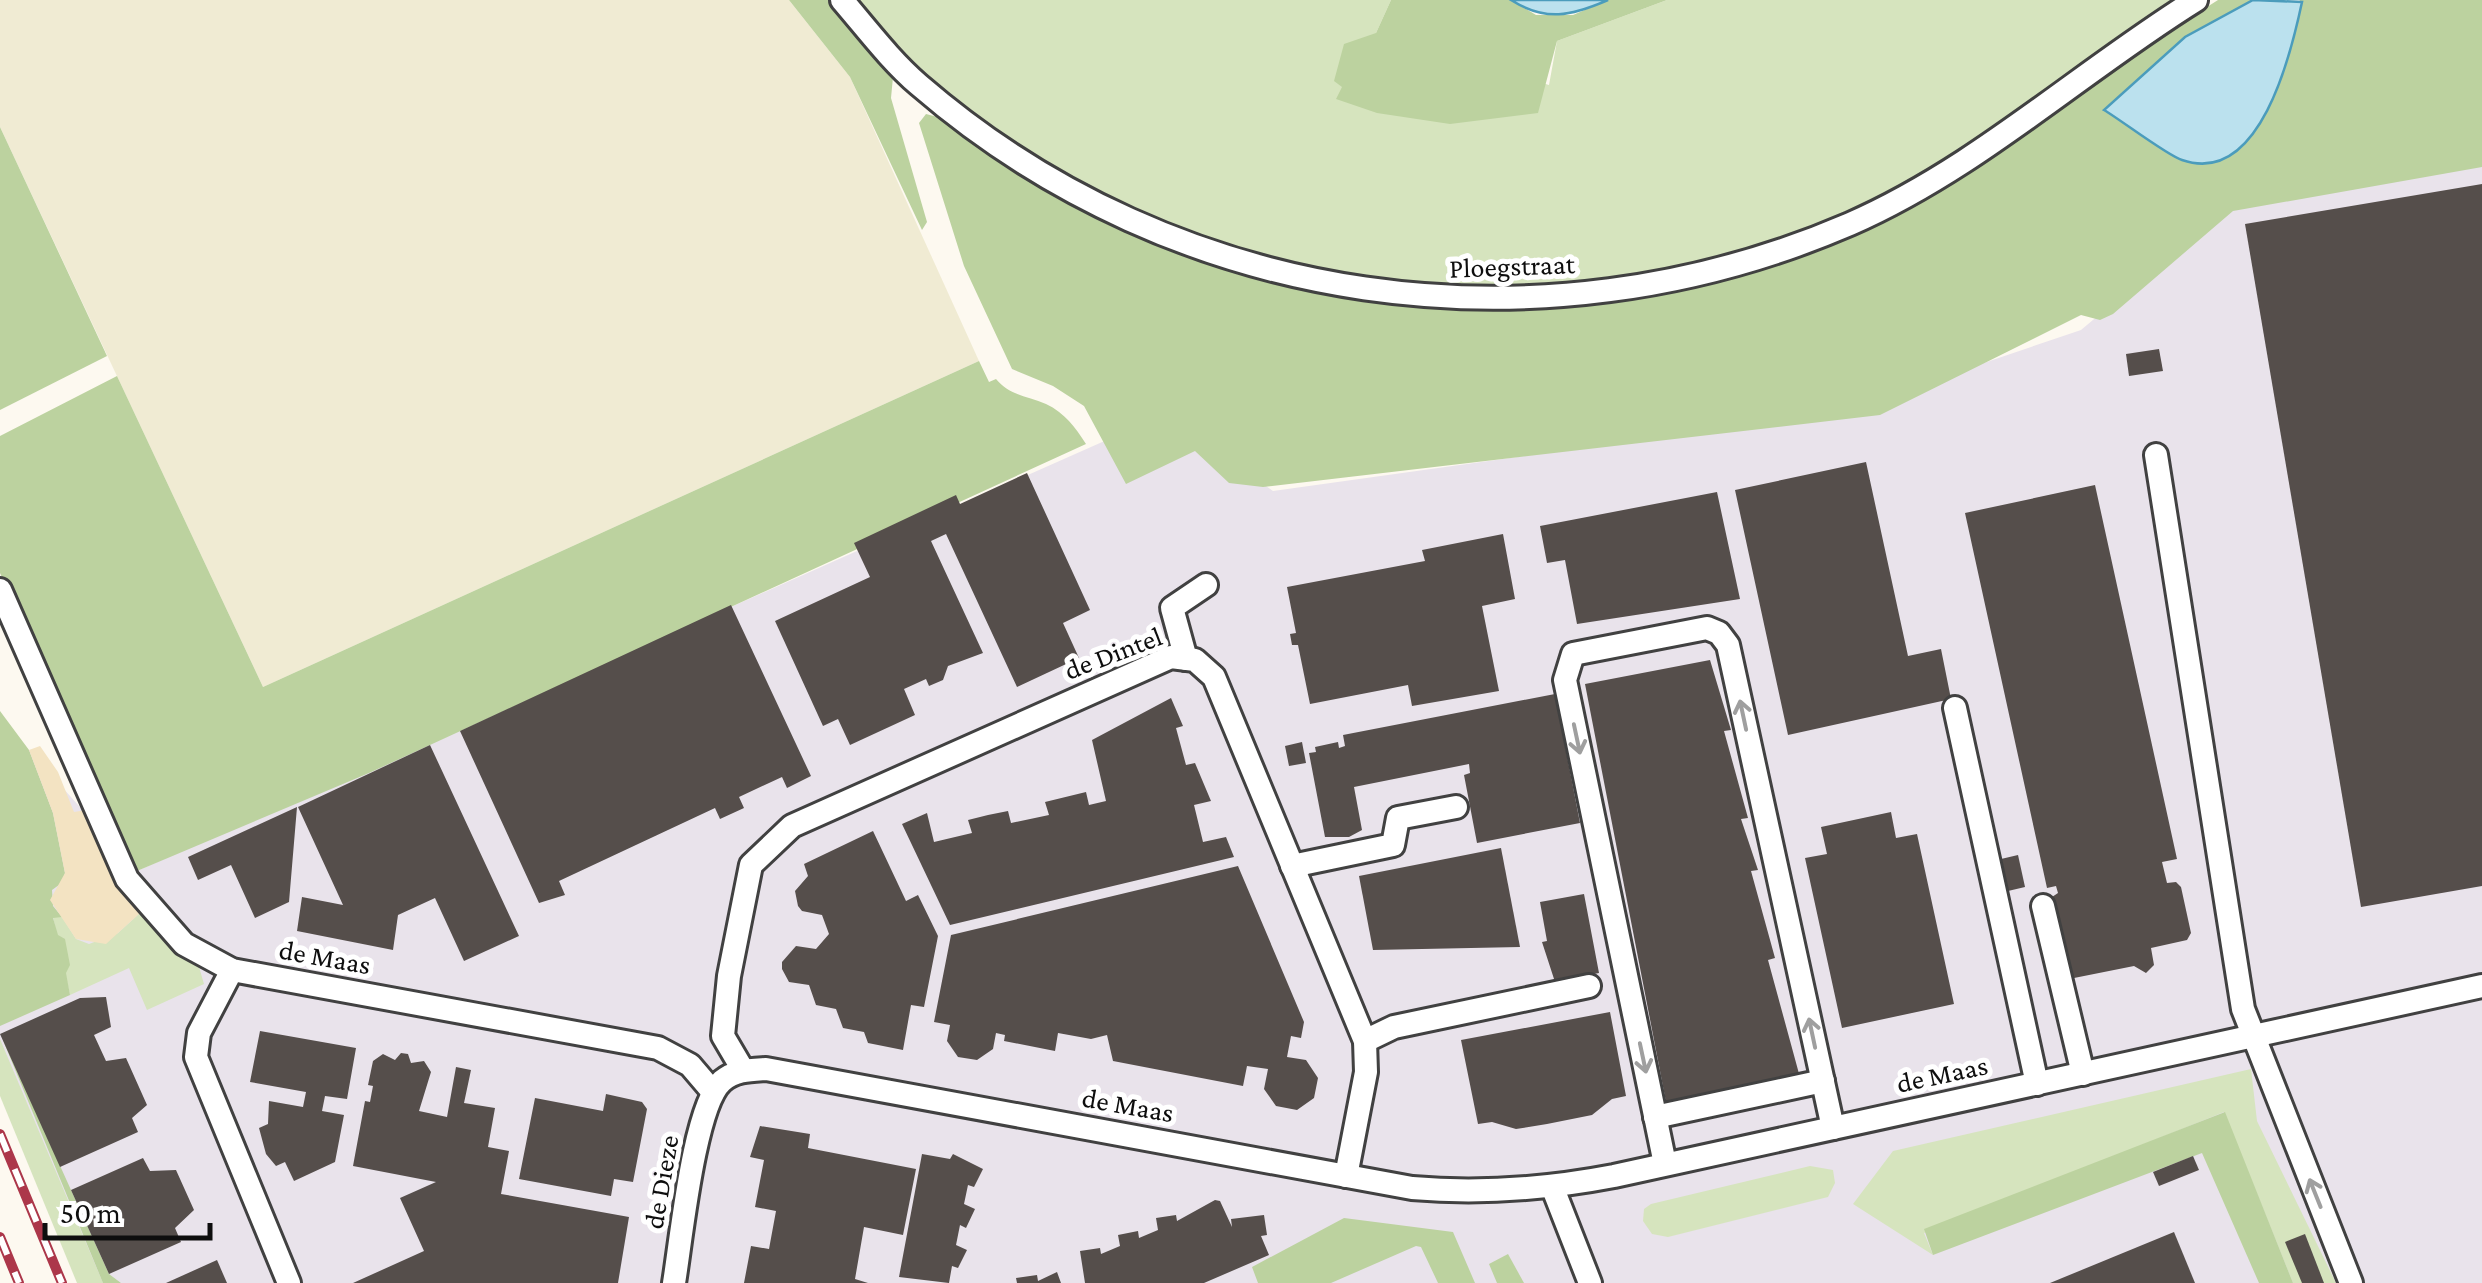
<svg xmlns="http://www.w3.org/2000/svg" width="2482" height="1283" viewBox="0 0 2482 1283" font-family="'Crimson Pro',serif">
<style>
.industrial{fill:#e9e3eb}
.farmland{fill:#f0ebd3}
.green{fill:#d6e4be}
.forest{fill:#bcd29f}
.sand{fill:#f3e3c2}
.water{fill:#bbe1ee;stroke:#4b9cbc;stroke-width:2.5}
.building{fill:#554e4b}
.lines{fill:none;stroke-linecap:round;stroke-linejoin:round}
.minor-casing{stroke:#414141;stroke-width:28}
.minor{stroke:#fff;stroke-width:22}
.rail-casing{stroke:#ac374a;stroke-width:10}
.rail{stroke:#fff;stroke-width:6;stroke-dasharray:19;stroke-linecap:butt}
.oneway{stroke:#9f9f9f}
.labels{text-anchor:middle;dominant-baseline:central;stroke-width:10;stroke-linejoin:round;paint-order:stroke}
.street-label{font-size:28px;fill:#0e0e0e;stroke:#fff}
</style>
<rect width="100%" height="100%" fill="#fdf9f0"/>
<!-- industrial -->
<polygon class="industrial" points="2482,146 2482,1283 85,1283 0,1080 0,761 29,750 137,871 1118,435 1209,446 1273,491 1839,412 2081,330 2235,201"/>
<!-- farmland -->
<polygon class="farmland" points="0,0 789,0 850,77 979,361 263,687 0,127"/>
<!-- green -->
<g class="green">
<path d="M853,0H1391L1376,33L1549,85L1557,41L1667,0H2179C2075,73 1967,164 1852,216C1785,246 1714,263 1642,275C1608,280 1572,290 1538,291C1277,299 1026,197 853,0Z"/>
<polygon points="140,913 197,960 204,984 147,1010 129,968 70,995 53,917 62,917 76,939 89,944 118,933"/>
<polygon points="0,1039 103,1283 77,1283 0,1096"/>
<polygon points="2251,1069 2257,1121 2336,1283 2293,1283 2224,1112 1924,1233 1933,1255 1853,1204 1893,1151"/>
<polygon points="1810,1166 1833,1170 1835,1183 1828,1197 1668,1237 1652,1234 1643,1221 1644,1209 1651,1204"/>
</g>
<!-- forest -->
<g class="forest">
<polygon points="789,0 832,0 893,77 891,98 927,222 922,230 850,77"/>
<polygon points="1391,0 1511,0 1536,15 1573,15 1608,0 1667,0 1557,41 1538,113 1450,124 1377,113 1336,99 1342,87 1334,81 1344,44 1376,33"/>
<path d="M2218,0H2253L2105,110L2181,160L2205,162L2228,156L2300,0H2482V167L2233,211L2113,314L2100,320L2081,315L1880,415L1263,487L1229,483L1195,451L1126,484L1084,406L1053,386L1012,369L964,266L919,123L926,114L949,120C1011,157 1073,201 1138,232C1365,341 1631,330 1858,230Z"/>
<polygon points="0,127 107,356 0,410"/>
<path d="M979,361L989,382L996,379C1010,396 1028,396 1046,404C1065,413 1075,427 1086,444L369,773L137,871L119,847L0,573V436L117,376L263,687Z"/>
<polygon points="0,711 29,750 53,813 65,873 63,882 52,890 53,906 62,917 53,918 58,935 65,939 70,965 66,973 70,995 0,1026"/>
<polygon points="0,1033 109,1274 121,1283 103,1283"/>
<polygon points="2225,1112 2293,1283 2259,1283 2202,1153 1933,1255 1924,1229"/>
<polygon points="1344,1218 1453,1232 1475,1283 1438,1283 1421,1247 1416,1246 1331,1283 1258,1283 1252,1267"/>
<polygon points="1508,1254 1524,1283 1497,1283 1489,1264"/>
</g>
<!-- sand -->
<polygon class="sand" points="40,746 58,772 74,812 86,810 111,877 140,913 106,944 76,939 50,900 65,873 53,813 29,750"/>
<!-- water -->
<g class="water">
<path d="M1511,0H1608C1571,16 1546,22 1511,0Z"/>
<path d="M2253,0L2302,2C2291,54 2260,187 2182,160C2168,156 2121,120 2104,110L2185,37Z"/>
</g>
<!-- building -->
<g class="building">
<polygon points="2482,184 2482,886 2361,907 2245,224"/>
<polygon points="2159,349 2163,371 2129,376 2126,354"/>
<polygon points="1866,462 1908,656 1941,649 1951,699 1788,735 1735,490"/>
<polygon points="1027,473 1090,610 1063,623 1079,658 1017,687 946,534 931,541 983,653 948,666 943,680 929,686 926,679 904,689 915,715 850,745 838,719 823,726 775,621 870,577 854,543 956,495 960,504"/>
<polygon points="2095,485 2177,859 2162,862 2167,883 2176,882 2181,887 2191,933 2187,940 2151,948 2154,965 2146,973 2134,966 2069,979 2049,899 2058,893 2056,886 2047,888 1965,513"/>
<polygon points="1717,492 1740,599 1577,624 1565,560 1547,563 1540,526"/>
<polygon points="1503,534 1515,599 1482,606 1499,691 1412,706 1408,685 1310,704 1298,645 1292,645 1290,634 1296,633 1287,587 1425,561 1422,550"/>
<polygon points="731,605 811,776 787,788 782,777 739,797 744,808 720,819 715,808 559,881 565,895 539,903 460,731"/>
<polygon points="1710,660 1731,730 1724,731 1748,818 1741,819 1758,870 1751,871 1775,958 1768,960 1801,1081 1667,1107 1585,684"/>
<polygon points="1555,694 1580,823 1477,843 1464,775 1470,773 1469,764 1354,787 1362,830 1349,837 1325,837 1309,753 1316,752 1315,747 1338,742 1339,748 1345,746 1343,735"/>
<polygon points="1171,698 1183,726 1176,728 1186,765 1195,763 1211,801 1194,805 1203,842 1226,837 1234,857 950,925 902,824 927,813 934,842 972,833 968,820 988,815 1008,811 1011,823 1049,815 1045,802 1086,792 1089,805 1106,801 1092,740"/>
<polygon points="1302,742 1306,763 1289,766 1285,746"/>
<polygon points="430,745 519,936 464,961 435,898 398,915 393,950 297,931 302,897 343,905 298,807"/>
<polygon points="297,807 289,902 255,918 231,865 198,880 188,857"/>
<polygon points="1891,812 1896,838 1917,834 1954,1004 1842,1028 1805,858 1827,854 1821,827"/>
<polygon points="873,831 906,901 918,895 938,936 924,1007 911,1005 903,1050 868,1043 864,1032 843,1028 836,1009 816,1005 809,985 789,982 782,969 782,962 796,946 816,949 829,934 822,915 802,911 798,906 795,891 808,876 804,864"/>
<polygon points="1501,848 1520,947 1373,950 1359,876"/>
<polygon points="2018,855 2025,887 2008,891 2001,859"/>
<polygon points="1238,866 1304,1022 1301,1038 1291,1036 1287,1057 1306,1060 1318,1078 1314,1098 1297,1110 1276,1106 1264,1089 1268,1069 1247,1066 1243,1086 1113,1061 1107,1035 1091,1039 1058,1033 1055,1051 1004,1041 1005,1035 996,1033 993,1049 977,1060 958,1057 947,1041 950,1025 934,1022 951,935"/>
<polygon points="1584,894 1599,973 1555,982 1542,942 1547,941 1540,902"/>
<polygon points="106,997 111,1027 94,1035 106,1061 126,1058 147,1105 132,1118 138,1132 60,1167 0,1034 80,998"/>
<polygon points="1610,1012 1626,1096 1612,1099 1592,1115 1547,1124 1516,1129 1492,1122 1478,1124 1461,1040"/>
<polygon points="260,1031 356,1048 347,1099 325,1096 322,1111 344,1115 335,1162 294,1181 285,1162 276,1166 266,1154 259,1128 268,1124 269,1101 303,1107 306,1092 250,1082"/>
<polygon points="401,1053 408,1054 411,1063 424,1061 431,1072 419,1111 447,1117 456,1067 471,1070 464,1103 495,1108 488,1147 509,1151 501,1194 629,1217 618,1283 353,1283 424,1251 400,1198 436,1182 353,1166 365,1101 370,1102 373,1086 368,1085 373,1061 383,1054 395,1060"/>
<polygon points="606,1094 642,1102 647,1109 633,1182 614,1179 611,1196 519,1179 535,1098 603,1111"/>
<polygon points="760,1126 810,1134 808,1148 916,1169 903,1235 864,1227 855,1279 868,1283 744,1283 751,1246 769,1249 776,1211 755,1207 764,1160 750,1157"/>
<polygon points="922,1154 950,1159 953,1154 983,1169 974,1187 968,1185 964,1204 975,1209 966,1228 960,1225 956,1245 967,1250 958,1268 952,1266 949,1283 899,1277"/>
<polygon points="2193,1156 2199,1170 2159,1186 2153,1172"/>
<polygon points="143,1158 150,1171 176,1170 194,1210 175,1228 181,1242 109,1274 71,1190"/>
<polygon points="1215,1200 1220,1201 1232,1227 1231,1219 1264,1215 1267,1235 1261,1236 1269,1255 1204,1283 1085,1283 1080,1251 1100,1248 1101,1254 1120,1246 1118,1235 1138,1231 1139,1238 1158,1230 1156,1218 1176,1215 1177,1221"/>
<polygon points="2174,1232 2195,1283 2050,1283"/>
<polygon points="2305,1234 2324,1283 2302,1283 2285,1242"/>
<polygon points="217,1260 227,1283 166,1283"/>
<polygon points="1057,1272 1061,1283 1017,1283 1016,1278 1037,1275 1038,1281"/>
</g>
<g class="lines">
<!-- minor casing -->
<g class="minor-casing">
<g id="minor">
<path d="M842,0C867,29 890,60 919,85C1177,308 1539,358 1850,224C1976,169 2080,72 2196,0"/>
<polyline points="2156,455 2243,1009 2351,1283"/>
<polyline points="0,590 127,879 184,944 232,970 658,1048 690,1065 713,1092"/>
<polyline points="1186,659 1172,608 1206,585"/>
<polyline points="1955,708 2037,1084"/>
<polyline points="1292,866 1393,845 1398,818 1456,807"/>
<polyline points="2043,906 2083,1074"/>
<polyline points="232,970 199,1033 196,1057 289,1283"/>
<polyline points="1365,1041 1394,1027 1589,986"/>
<polyline points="743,1070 723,1036 729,976 751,865 792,826 1171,657 1195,660 1214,677 1365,1041 1366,1072 1346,1176"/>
<polyline points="1655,1117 1823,1081"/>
<polyline points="1665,1164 1565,680 1573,654 1707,628 1719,633 1728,645 1833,1128"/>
<polyline points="1552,1186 1590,1283"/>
<path d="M674,1283C681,1241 694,1106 722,1081C735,1070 750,1070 766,1069L1412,1188C1481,1194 1546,1189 1614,1176L2482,986"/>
</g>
</g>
<!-- minor -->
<use href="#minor" class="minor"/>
<!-- rail casing -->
<g class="rail-casing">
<g id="rail">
<polyline points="0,1134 62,1283"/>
<polyline points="0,1237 19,1283"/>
</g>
</g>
<!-- rail -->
<use href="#rail" class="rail"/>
</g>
<!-- one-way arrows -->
<defs><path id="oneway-shaft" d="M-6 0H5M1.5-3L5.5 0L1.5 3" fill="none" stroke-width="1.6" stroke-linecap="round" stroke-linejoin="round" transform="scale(2.5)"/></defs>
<g class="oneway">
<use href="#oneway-shaft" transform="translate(1743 715) rotate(-102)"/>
<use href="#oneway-shaft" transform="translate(1577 739) rotate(78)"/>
<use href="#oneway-shaft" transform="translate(1812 1033) rotate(-102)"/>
<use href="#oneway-shaft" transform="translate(1643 1058) rotate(78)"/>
<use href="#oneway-shaft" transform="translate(2315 1193) rotate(-112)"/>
</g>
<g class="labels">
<!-- street labels -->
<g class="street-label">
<text transform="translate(1512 266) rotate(-2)">Ploegstraat</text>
<text transform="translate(1113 653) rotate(-21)">de Dintel</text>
<text transform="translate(325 957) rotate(10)">de Maas</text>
<text transform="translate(1942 1074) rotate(-12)">de Maas</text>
<text transform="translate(1128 1105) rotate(10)">de Maas</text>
<text transform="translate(661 1182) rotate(-80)">de Dieze</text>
</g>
</g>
<!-- scale -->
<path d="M45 1223v15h165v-15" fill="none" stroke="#0e0e0e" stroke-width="5"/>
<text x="60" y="1223" font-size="30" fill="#0e0e0e" stroke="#ffffff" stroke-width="8" paint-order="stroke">50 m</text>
</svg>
